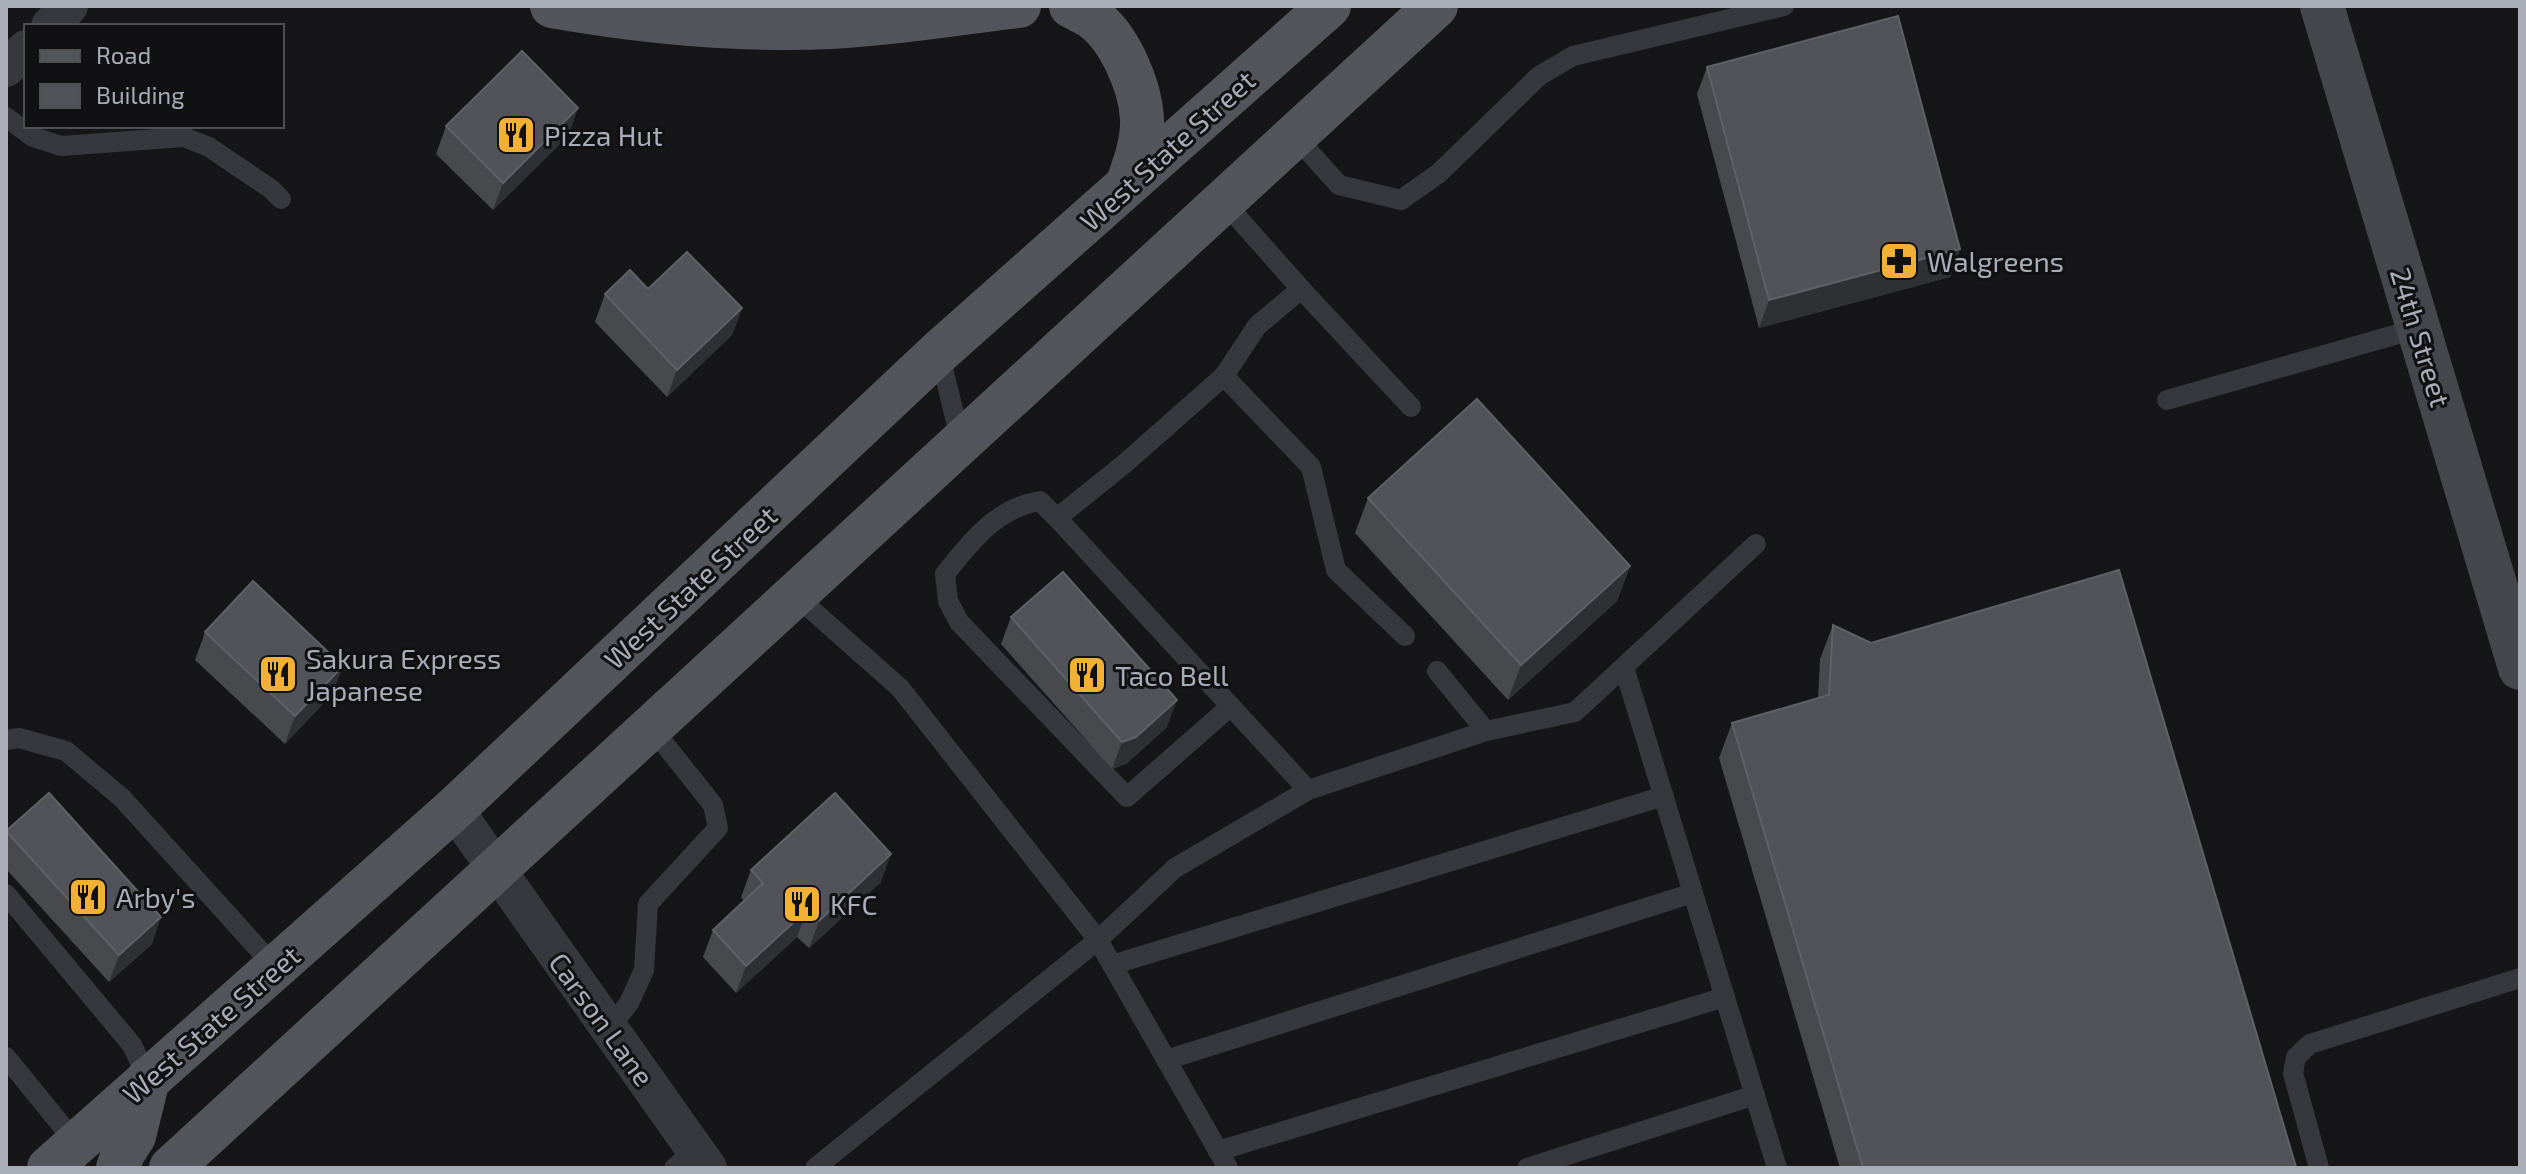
<svg xmlns="http://www.w3.org/2000/svg" width="2526" height="1174" viewBox="0 0 2526 1174" font-family="'Exo 2',sans-serif">
<style>
.lines{fill:none;stroke-linecap:round;stroke-linejoin:round}
.lane{stroke:#37383d;stroke-width:20}
.street{stroke:#37383d;stroke-width:38}
.secondary{stroke:#45474d;stroke-width:44}
.primary{stroke:#53555c;stroke-width:44}
.wall{fill:#47494d}
.shaded-wall{fill:#2f3033}
.building{fill:#525359;stroke:#5f6168;stroke-width:2}
.labels{text-anchor:middle;dominant-baseline:central;stroke-width:6;stroke-linejoin:round;paint-order:stroke}
.poi-label{font-size:28px;fill:#a8adb8;stroke:#111113;text-anchor:start}
.street-label{font-size:28px;fill:#a8adb8;stroke:#111113}
</style>
<rect width="100%" height="100%" fill="#161618"/>
<g class="lines">
<!-- lane -->
<g class="lane">
<polyline points="6,117 33,137 61,146 184,137 209,147 271,189 281,199"/>
<polyline points="1294,135 1339,185 1401,200 1439,173 1539,76 1573,56 1784,6"/>
<polyline points="1224,202 1301,289"/>
<polyline points="939,352 961,442"/>
<polyline points="1224,376 1257,326 1301,289 1411,407"/>
<polyline points="2167,400 2419,328"/>
<path d="M1057,518L1040,501C997,508 971,541 945,574L948,601L959,622L1127,797L1231,706"/>
<polyline points="795,595 900,688 1098,940 1228,1168"/>
<polyline points="1624,667 1777,1168"/>
<polyline points="1486,731 1575,712 1756,544"/>
<polyline points="6,740 19,738 66,751 122,798 275,967"/>
<polyline points="1308,790 1057,518 1123,465 1224,376 1311,467 1336,570 1405,636"/>
<polyline points="6,894 132,1045 148,1079"/>
<polyline points="1112,965 1664,796"/>
<polyline points="609,1028 629,1003 644,970 648,904 718,828 713,805 651,727"/>
<polyline points="6,1057 76,1143"/>
<polyline points="1166,1060 1693,893"/>
<polyline points="1218,1151 1725,997"/>
<polyline points="674,1168 696,1150"/>
<polyline points="815,1168 1098,940 1175,868 1308,790 1486,731 1437,671"/>
<polyline points="1527,1168 1755,1095"/>
<polyline points="2319,1168 2293,1073 2296,1057 2310,1044 2520,978"/>
</g>
<!-- street -->
<g class="street">
<polyline points="50,26 69,6"/>
<polyline points="6,68 26,49"/>
<polyline points="454,809 708,1168"/>
</g>
<!-- secondary -->
<polyline class="secondary" points="2322,6 2520,668"/>
<!-- primary -->
<g class="primary">
<path d="M552,6C643,22 739,31 831,27C894,24 957,13 1019,6"/>
<path d="M1071,6C1079,10 1087,14 1093,18C1120,38 1140,86 1142,118C1143,141 1135,164 1127,185"/>
<polyline points="49,1168 454,809 939,352 1329,6"/>
<polyline points="118,1168 123,1153 134,1136 148,1079"/>
<polyline points="171,1168 1436,6"/>
</g>
</g>
<!-- wall -->
<g class="wall">
<polygon points="1707,67 1960,249 1950,277 1759,328 1697,94"/>
<polygon points="578,108 568,136 493,210 436,154 446,126"/>
<polygon points="605,294 742,308 732,335 667,397 595,322"/>
<polygon points="1368,498 1630,566 1617,601 1508,700 1355,533"/>
<polygon points="1011,617 1167,727 1126,764 1112,769 1001,644"/>
<polygon points="1833,625 2295,1168 1840,1168 1719,758 1732,723 1818,698 1820,659"/>
<polygon points="205,632 333,693 285,744 195,660"/>
<polygon points="6,831 152,944 109,982 6,869"/>
<polygon points="751,870 881,882 809,948 797,937 736,993 703,957 713,930 744,901 741,897"/>
</g>
<!-- shaded-wall -->
<g class="shaded-wall">
<polygon points="578,108 568,136 493,210 503,183"/>
<polygon points="1960,249 1950,277 1759,328 1769,300"/>
<polygon points="742,308 732,335 667,397 677,370"/>
<polygon points="1630,566 1617,601 1508,700 1521,665"/>
<polygon points="343,666 333,693 285,744 295,716"/>
<polygon points="1177,700 1167,727 1126,764 1112,769 1122,742"/>
<polygon points="891,854 881,882 809,948 819,921"/>
<polygon points="807,910 797,937 736,993 746,966"/>
<polygon points="161,917 152,944 109,982 119,955"/>
</g>
<!-- building -->
<g class="building">
<polygon points="1898,16 1960,249 1769,300 1707,67"/>
<polygon points="522,51 578,108 503,183 446,126"/>
<polygon points="687,252 742,308 677,370 605,294 630,270 648,289"/>
<polygon points="1477,399 1630,566 1521,665 1368,498"/>
<polygon points="2119,570 2296,1167 2291,1168 1863,1168 1732,723 1829,695 1833,625 1871,643"/>
<polygon points="1063,572 1177,700 1136,737 1122,742 1011,617"/>
<polygon points="253,581 343,666 295,716 205,632"/>
<polygon points="49,793 161,917 119,955 6,831"/>
<polygon points="835,793 891,854 819,921 807,910 746,966 713,930 763,883 751,870"/>
</g>
<!-- icons -->
<defs>
<g id="restaurant-square" transform="scale(2)"><rect x="-9" y="-9" width="18" height="18" rx="4" fill="#f2b134" stroke="#111113"/><path d="M-5-6h1v4h1v-4h1v4h1v-4h1v5L-1.5 .5V6h-2V.5L-5-1ZM5-6V6H3V1.5H1.5Q1.5-4 5-6Z" fill="#111"/></g>
<g id="pharmacy-square" transform="scale(2)"><rect x="-9" y="-9" width="18" height="18" rx="4" fill="#f2b134" stroke="#111113"/><path d="M-2-6h4v4h4v4h-4v4h-4v-4h-4v-4h4Z" fill="#111"/></g>
</defs>
<g fill-rule="evenodd">
<use href="#restaurant-square" x="516" y="135"/>
<use href="#pharmacy-square" x="1899" y="261"/>
<use href="#restaurant-square" x="278" y="674"/>
<use href="#restaurant-square" x="1087" y="675"/>
<use href="#restaurant-square" x="88" y="897"/>
<use href="#restaurant-square" x="802" y="904"/>
</g>
<g class="labels">
<!-- poi labels -->
<g class="poi-label">
<text x="544" y="135">Pizza Hut</text>
<text x="1927" y="261">Walgreens</text>
<text x="306" y="658">Sakura Express<tspan x="306" dy="32">Japanese</tspan></text>
<text x="1115" y="675">Taco Bell</text>
<text x="116" y="897">Arby's</text>
<text x="830" y="904">KFC</text>
</g>
<!-- street labels -->
<g class="street-label">
<text transform="translate(1167 150) rotate(-42)">West State Street</text>
<text transform="translate(2421 337) rotate(73)">24th Street</text>
<text transform="translate(690 587) rotate(-43)">West State Street</text>
<text transform="translate(602 1019) rotate(54)">Carson Lane</text>
<text transform="translate(211 1024) rotate(-41)">West State Street</text>
</g>
</g>
<!-- border -->
<rect width="2526" height="1174" fill="none" stroke="#a8adb8" stroke-width="16"/>
<!-- legend -->
<rect x="24" y="24" width="260" height="104" fill="#111113" stroke="#4d4f55" stroke-width="2"/>
<rect x="40" y="50" width="40" height="12" fill="#53555c" stroke="#4d4f55" stroke-width="2"/>
<text x="96" y="64" font-size="24" fill="#a8adb8">Road</text>
<rect x="40" y="84" width="40" height="24" fill="#525359" stroke="#4d4f55" stroke-width="2"/>
<text x="96" y="104" font-size="24" fill="#a8adb8">Building</text>
</svg>
